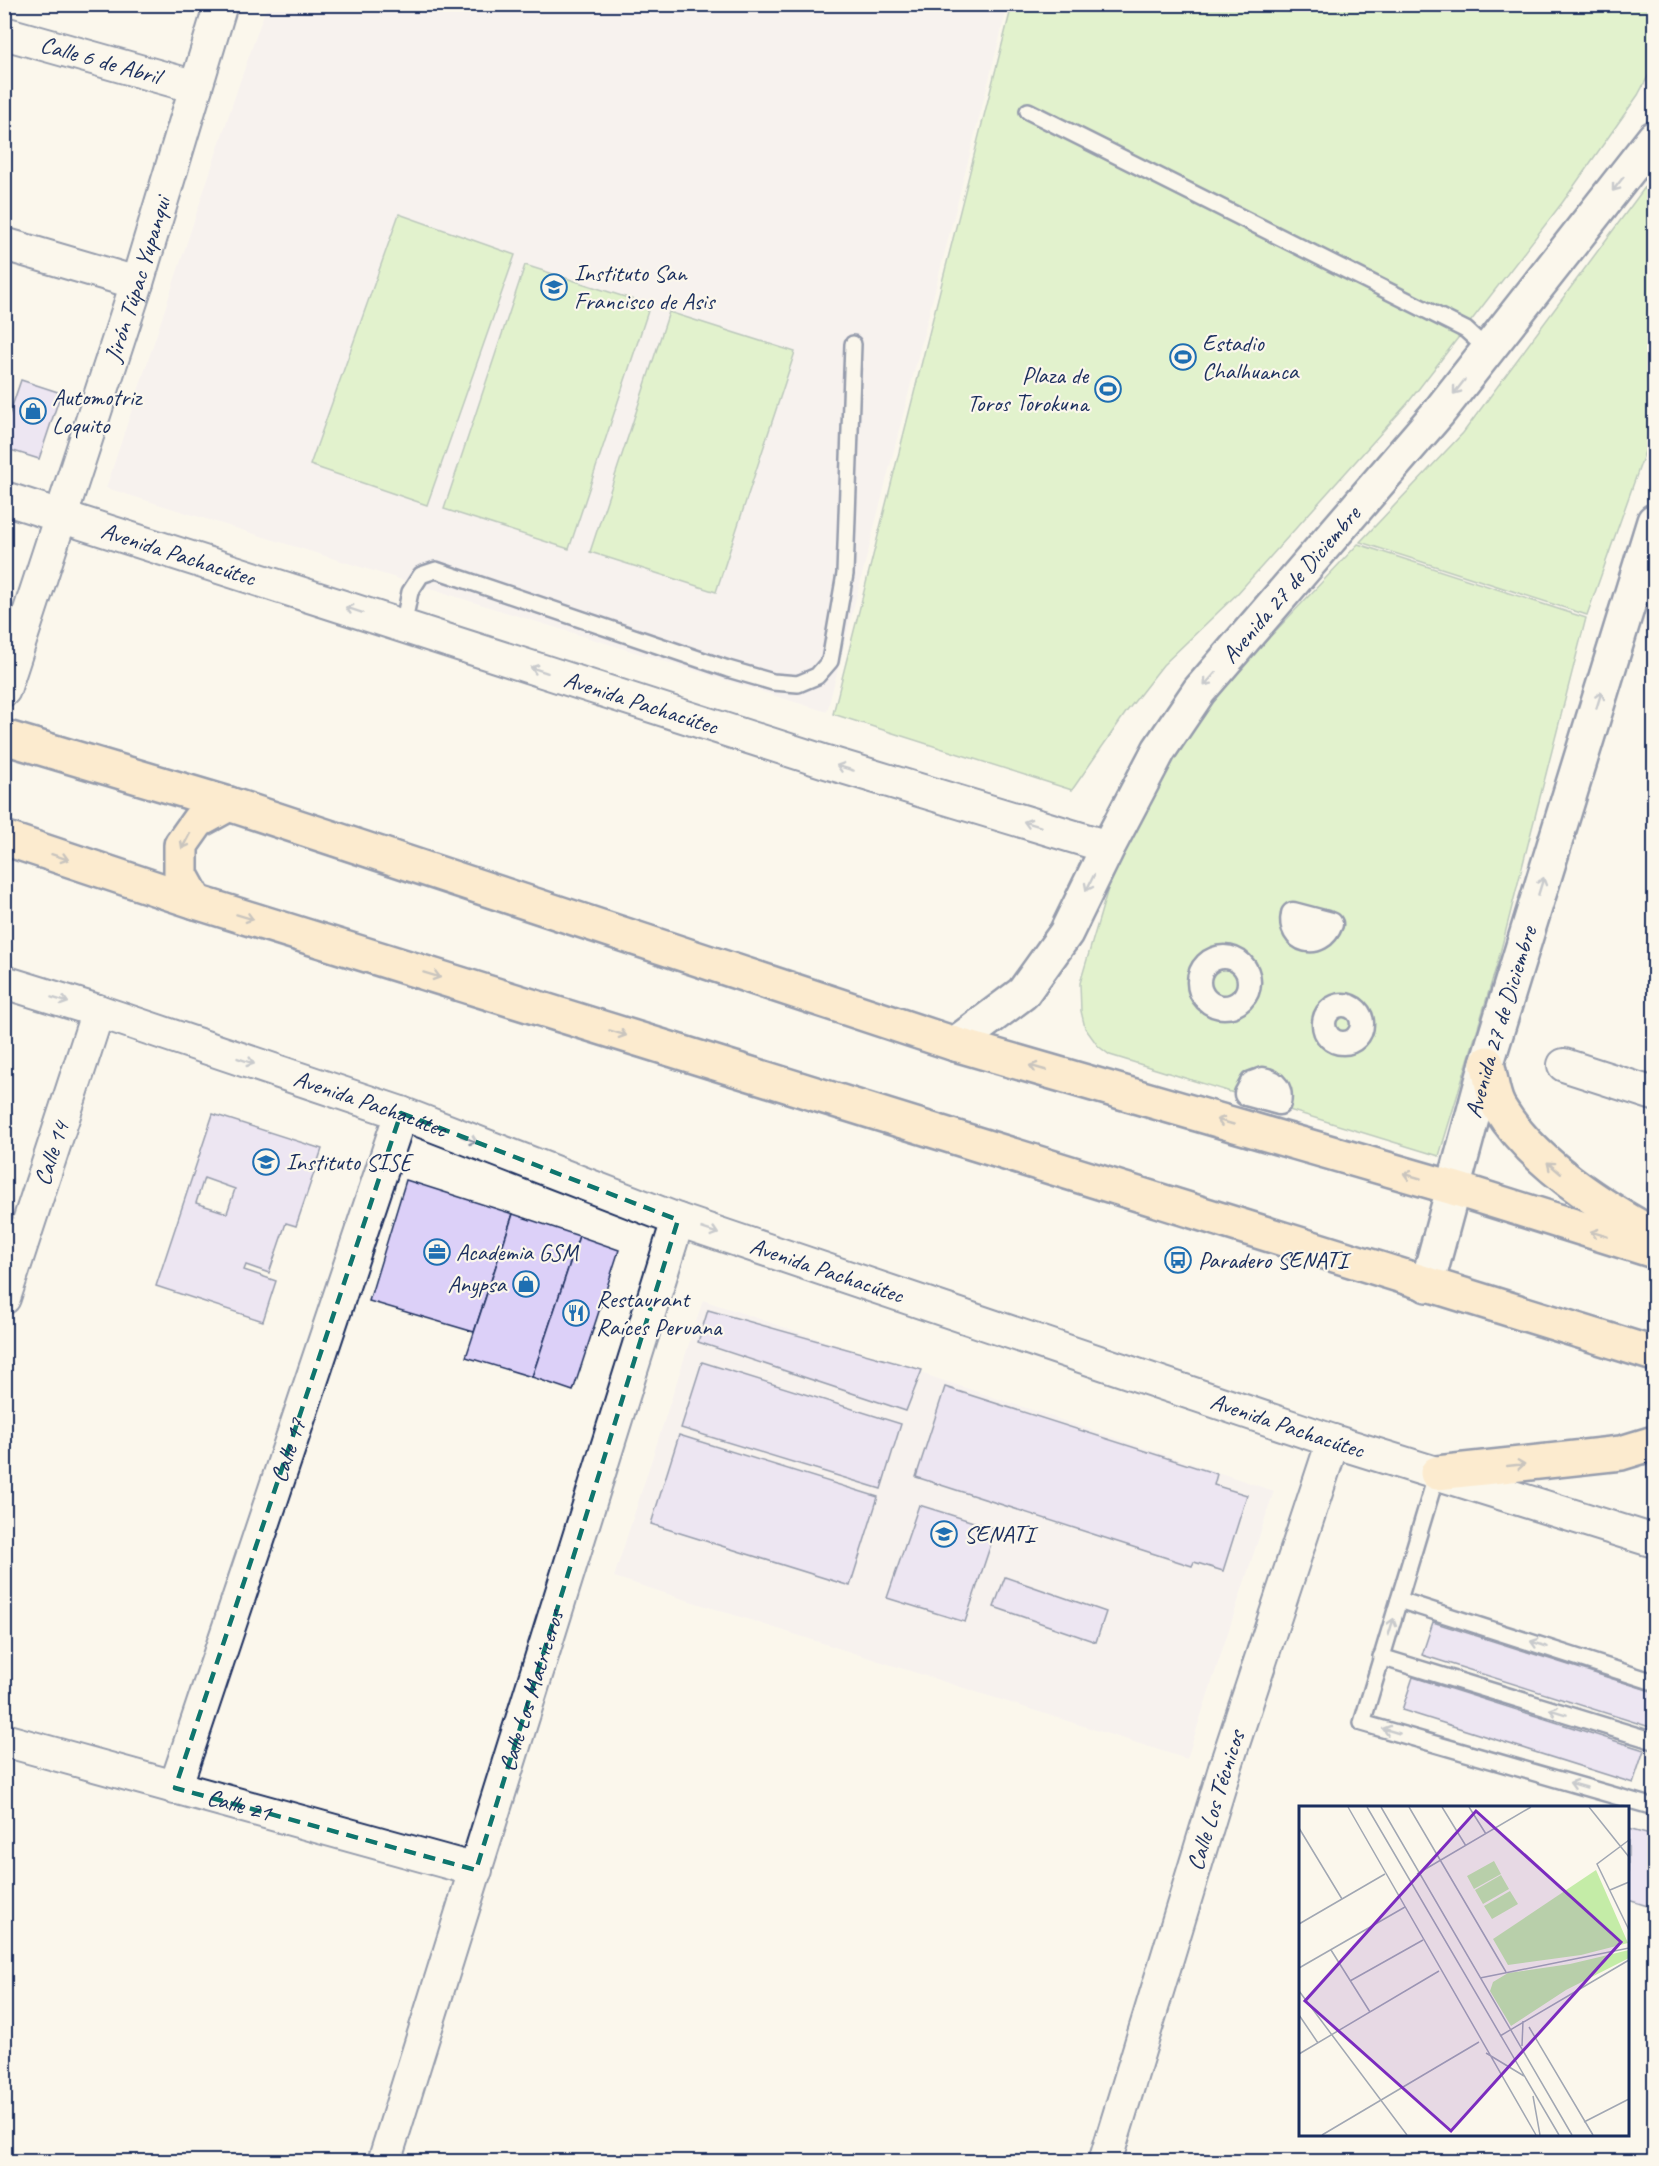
<svg xmlns="http://www.w3.org/2000/svg" width="1659" height="2166" viewBox="0 0 1659 2166" font-family="Caveat,sans-serif">
<style>
.built{fill:#f2ebf0}
.green{fill:#c4eca7;stroke:#708e82;stroke-width:1.5}
.building{fill:#dcd0f8;stroke:#1b2f5e;stroke-width:1.5;fill-rule:evenodd}
.lines{fill:none;stroke-linecap:round;stroke-linejoin:round}
.service-casing{stroke:#1b2f5e;stroke-width:20}
.pedestrian-casing{stroke:#1b2f5e;stroke-width:27}
.minor-casing{stroke:#1b2f5e;stroke-width:36}
.tertiary-casing{stroke:#1b2f5e;stroke-width:38}
.primary-casing{stroke:#1b2f5e;stroke-width:38}
.service{stroke:#fbf7ec;stroke-width:15}
.pedestrian{stroke:#fbf7ec;stroke-width:22}
.minor{stroke:#fbf7ec;stroke-width:32}
.tertiary{stroke:#fbf7ec;stroke-width:33}
.primary{stroke:#fcdcac;stroke-width:33}
.oneway{stroke:#8b93a5}
.oneway2{stroke:#8c8685}
.marked{fill:none;stroke:#0f766e;stroke-width:4.5;stroke-dasharray:12 8;stroke-linejoin:round}
.labels{text-anchor:middle;dominant-baseline:central;stroke-width:4.5;stroke-linejoin:round;paint-order:stroke}
.street-label{font-size:24px;fill:#1b2f5e;stroke:#fbf7ec}
.poi-label{font-size:24px;fill:#1b2f5e;stroke:#fbf7ec;text-anchor:start}
.inset-road{fill:none;stroke:#a1a7b3;stroke-width:1.5}
.view{fill:#7b2cbf;fill-opacity:0.15;stroke:#7b2cbf;stroke-width:3}
.inset-edge{fill:none;stroke:#1b2f5e;stroke-width:3}
</style>
<rect width="100%" height="100%" fill="#fbf7ec"/>
<filter id="ink" filterUnits="userSpaceOnUse"><feTurbulence type="fractalNoise" baseFrequency=".0167" numOctaves="2"/><feDisplacementMap in="SourceGraphic" scale="12" xChannelSelector="R" yChannelSelector="G"/><feConvolveMatrix kernelMatrix="1 2 1 2 8 2 1 2 1" color-interpolation-filters="sRGB"/></filter>
<g filter="url(#ink)">
<!-- built -->
<g class="built">
<polygon points="267,5 1008,5 827,712 106,488 238,87"/>
<polygon points="703,1300 1274,1491 1187,1759 614,1577"/>
</g>
<!-- green -->
<g class="green">
<polygon points="1012,5 1654,5 1654,65 1638,95 1562,203 1407,404 1237,594 1163,665 1127,711 1072,790 833,714"/>
<polygon points="1654,175 1654,426 1587,615 1360,542 1463,433"/>
<polygon points="399,214 515,255 427,505 310,465"/>
<polygon points="525,265 650,305 569,549 444,509"/>
<polygon points="669,312 795,352 716,592 590,552"/>
<polygon points="1358,544 1586,618 1498,961 1439,1156 1110,1055 1098,1046 1085,1028 1081,1011 1080,983 1121,845 1165,766 1231,678"/>
</g>
<!-- building -->
<g class="building">
<polygon points="21,380 61,393 39,459 4,448 4,430"/>
<path d="M213,1114L322,1149L296,1226L286,1223L269,1273L246,1265L244,1270L276,1281L263,1321L156,1286ZM204,1178L235,1189L227,1213L196,1203Z"/>
<polygon points="406,1180 513,1214 474,1332 369,1301"/>
<polygon points="513,1214 579,1236 532,1377 466,1357"/>
<polygon points="579,1236 619,1250 573,1391 532,1377"/>
<polygon points="708,1310 922,1370 906,1411 698,1342"/>
<polygon points="702,1362 901,1424 881,1489 681,1428"/>
<polygon points="945,1387 1217,1474 1214,1485 1247,1495 1223,1571 1194,1562 1192,1566 916,1477"/>
<polygon points="679,1435 878,1497 850,1586 651,1524"/>
<polygon points="919,1505 996,1529 965,1622 887,1598"/>
<polygon points="1005,1577 1106,1612 1096,1642 994,1607"/>
<polygon points="1433,1622 1654,1692 1653,1728 1422,1655"/>
<polygon points="1413,1677 1644,1750 1633,1783 1402,1710"/>
<polygon points="1628,1829 1654,1836 1654,1908 1628,1900"/>
</g>
<g class="lines">
<!-- service casing -->
<g class="service-casing">
<g id="service">
<polyline points="1028,111 1466,330 1488,350"/>
<polyline points="403,626 410,592 421,575 436,570 728,669 773,682 798,684 817,676 830,661 845,574 853,344"/>
<polyline points="1437,1473 1362,1723 1654,1807"/>
<polyline points="1399,1600 1654,1682"/>
<polyline points="1381,1657 1654,1741"/>
</g>
</g>
<!-- pedestrian casing -->
<g class="pedestrian-casing">
<g id="pedestrian">
<path d="M1293,914L1331,924C1321,951 1287,942 1293,914Z"/>
<circle cx="1224" cy="982" r="25"/>
<circle cx="1343" cy="1024" r="19"/>
<path d="M1263,1079C1276,1081 1282,1090 1279,1103L1246,1094L1252,1083Z"/>
</g>
</g>
<!-- minor casing -->
<g class="minor-casing">
<g id="minor">
<path id="s1" d="M4,33L196,87"/>
<polyline points="4,244 137,283"/>
<path id="s2" d="M4,498L823,761L1108,847"/>
<path id="s3" d="M4,690L137,283L221,4"/>
<path id="s4" d="M4,982L98,1011L401,1113L678,1220L1333,1441L1654,1541"/>
<polyline points="1564,1065 1654,1094"/>
<path id="s5" d="M4,1298L98,1011"/>
<path id="s6" d="M4,1740L476,1870"/>
<path id="s7" d="M175,1788L401,1113"/>
<path id="s8" d="M384,2162L678,1220"/>
<path id="s9" d="M1105,2162L1225,1768L1333,1441"/>
</g>
</g>
<!-- tertiary casing -->
<g class="tertiary-casing">
<g id="tertiary">
<path id="s10" d="M955,1044L1023,993L1066,933L1108,847L1159,750L1199,691L1439,412L1654,138"/>
<path id="s11" d="M1427,1285L1487,1063L1654,521"/>
</g>
</g>
<!-- primary casing -->
<g class="primary-casing">
<g id="primary">
<polyline points="4,737 229,804 955,1044 1453,1188 1654,1251"/>
<polyline points="4,838 196,902 1654,1354"/>
<polyline points="196,902 181,875 181,845 198,821 229,804"/>
<path d="M1487,1063C1491,1076 1492,1095 1499,1107C1531,1161 1601,1206 1654,1235"/>
<polyline points="1437,1473 1621,1453 1654,1443"/>
</g>
</g>
<!-- service -->
<use href="#service" class="service"/>
<!-- pedestrian -->
<use href="#pedestrian" class="pedestrian"/>
<!-- minor -->
<use href="#minor" class="minor"/>
<!-- tertiary -->
<use href="#tertiary" class="tertiary"/>
<!-- primary -->
<use href="#primary" class="primary"/>
</g>
<!-- one-way arrows -->
<defs><path id="oneway-shaft" d="M-6 0H5M1.5-3L5.5 0L1.5 3" fill="none" stroke-width="1.6" stroke-linecap="round" stroke-linejoin="round" transform="scale(1.5)"/></defs>
<g class="oneway">
<use href="#oneway-shaft" transform="translate(1618 184) rotate(128)"/>
<use href="#oneway-shaft" transform="translate(1459 387) rotate(128)"/>
<use href="#oneway-shaft" transform="translate(354 610) rotate(-162)"/>
<use href="#oneway-shaft" transform="translate(539 670) rotate(-162)"/>
<use href="#oneway-shaft" transform="translate(1210 679) rotate(131)"/>
<use href="#oneway-shaft" transform="translate(1599 700) rotate(-73)"/>
<use href="#oneway-shaft" transform="translate(845 768) rotate(-163)"/>
<use href="#oneway-shaft" transform="translate(1032 824) rotate(-163)"/>
<use href="#oneway-shaft" transform="translate(1090 883) rotate(116)"/>
<use href="#oneway-shaft" transform="translate(1541 886) rotate(-73)"/>
<use href="#oneway-shaft" transform="translate(60 1000) rotate(17)"/>
<use href="#oneway-shaft" transform="translate(246 1061) rotate(19)"/>
<use href="#oneway-shaft" transform="translate(469 1139) rotate(21)"/>
<use href="#oneway-shaft" transform="translate(710 1231) rotate(19)"/>
<use href="#oneway-shaft" transform="translate(1391 1627) rotate(-73)"/>
<use href="#oneway-shaft" transform="translate(1539 1644) rotate(-162)"/>
<use href="#oneway-shaft" transform="translate(1558 1712) rotate(-163)"/>
<use href="#oneway-shaft" transform="translate(1391 1731) rotate(-164)"/>
<use href="#oneway-shaft" transform="translate(1578 1785) rotate(-164)"/>
</g>
<g class="oneway2">
<use href="#oneway-shaft" transform="translate(186 841) rotate(118)"/>
<use href="#oneway-shaft" transform="translate(60 857) rotate(18)"/>
<use href="#oneway-shaft" transform="translate(245 917) rotate(17)"/>
<use href="#oneway-shaft" transform="translate(432 975) rotate(17)"/>
<use href="#oneway-shaft" transform="translate(618 1033) rotate(17)"/>
<use href="#oneway-shaft" transform="translate(1038 1068) rotate(-164)"/>
<use href="#oneway-shaft" transform="translate(1225 1122) rotate(-164)"/>
<use href="#oneway-shaft" transform="translate(1554 1168) rotate(-140)"/>
<use href="#oneway-shaft" transform="translate(1412 1176) rotate(-164)"/>
<use href="#oneway-shaft" transform="translate(1599 1234) rotate(-163)"/>
<use href="#oneway-shaft" transform="translate(1516 1465) rotate(-6)"/>
</g>
</g>
<!-- marked area -->
<path d="M0 0H1659V2166H0ZM401,1113L678,1220L476,1870L175,1788Z" fill="#fbf7ec" fill-opacity=".55" fill-rule="evenodd"/>
<path class="marked" d="M401,1113L678,1220L476,1870L175,1788Z"/>
<!-- icons -->
<defs>
<g id="university-ring" transform="scale(1.35)"><circle r="9.5" fill="#fbf7ec" stroke="#1f6fb2" stroke-width="1.5"/><path d="M0-5L7-2L0 1L-7-2ZM-4 1L0 2.5L4 1V4Q0 6-4 4Z" fill="#1f6fb2"/></g>
<g id="stadium-ring" transform="scale(1.35)"><circle r="9.5" fill="#fbf7ec" stroke="#1f6fb2" stroke-width="1.5"/><path d="M0-5a6.5 5 0 1 0 0 10a6.5 5 0 1 0 0-10ZM-3.5-1.8h7v3.6h-7Z" fill="#1f6fb2"/></g>
<g id="shop-ring" transform="scale(1.35)"><circle r="9.5" fill="#fbf7ec" stroke="#1f6fb2" stroke-width="1.5"/><path d="M-5-2.5h2.3a2.7 3.5 0 0 1 5.4 0H5L5.5 6h-11ZM-1.5-2.5h3a1.5 2.3 0 0 0-3 0Z" fill="#1f6fb2"/></g>
<g id="office-ring" transform="scale(1.35)"><circle r="9.5" fill="#fbf7ec" stroke="#1f6fb2" stroke-width="1.5"/><path d="M-6-3h4V-5.5h4V-3h4V5H-6ZM-1-4.5V-3h2v-1.5ZM-6 0V1H6V0Z" fill="#1f6fb2"/></g>
<g id="bus-ring" transform="scale(1.35)"><circle r="9.5" fill="#fbf7ec" stroke="#1f6fb2" stroke-width="1.5"/><path d="M-5-6H5V4H4V6H2V4H-2V6H-4V4H-5ZM-3.5-4V0h7V-4ZM-3.5 1.2v1.5H-2V1.2ZM2 1.2v1.5H3.5V1.2Z" fill="#1f6fb2"/></g>
<g id="restaurant-ring" transform="scale(1.35)"><circle r="9.5" fill="#fbf7ec" stroke="#1f6fb2" stroke-width="1.5"/><path d="M-5-6h1v4h1v-4h1v4h1v-4h1v5L-1.5 .5V6h-2V.5L-5-1ZM5-6V6H3V1.5H1.5Q1.5-4 5-6Z" fill="#1f6fb2"/></g>
</defs>
<g fill-rule="evenodd">
<use href="#university-ring" x="554" y="287"/>
<use href="#stadium-ring" x="1183" y="357"/>
<use href="#stadium-ring" x="1108" y="389"/>
<use href="#shop-ring" x="33" y="411"/>
<use href="#university-ring" x="266" y="1162"/>
<use href="#office-ring" x="437" y="1252"/>
<use href="#bus-ring" x="1178" y="1260"/>
<use href="#shop-ring" x="526" y="1284"/>
<use href="#restaurant-ring" x="576" y="1313"/>
<use href="#university-ring" x="944" y="1534"/>
</g>
<g class="labels">
<!-- street labels -->
<g class="street-label">
<text stroke="none"><textPath href="#s1" startOffset="100">Calle 6 de Abril</textPath></text>
<text stroke="none"><textPath href="#s3" startOffset="432">Jirón Túpac Yupanqui</textPath></text>
<text stroke="none"><textPath href="#s2" startOffset="183">Avenida Pachacútec</textPath></text>
<text stroke="none"><textPath href="#s10" startOffset="576">Avenida 27 de Diciembre</textPath></text>
<text stroke="none"><textPath href="#s2" startOffset="669">Avenida Pachacútec</textPath></text>
<text stroke="none"><textPath href="#s11" startOffset="273">Avenida 27 de Diciembre</textPath></text>
<text stroke="none"><textPath href="#s4" startOffset="386">Avenida Pachacútec</textPath></text>
<text stroke="none"><textPath href="#s5" startOffset="152">Calle 14</textPath></text>
<text stroke="none"><textPath href="#s4" startOffset="872">Avenida Pachacútec</textPath></text>
<text stroke="none"><textPath href="#s4" startOffset="1358">Avenida Pachacútec</textPath></text>
<text stroke="none"><textPath href="#s7" startOffset="356">Calle 17</textPath></text>
<text stroke="none"><textPath href="#s8" startOffset="494">Calle Los Matriceros</textPath></text>
<text stroke="none"><textPath href="#s9" startOffset="378">Calle Los Técnicos</textPath></text>
<text stroke="none"><textPath href="#s6" startOffset="244">Calle 21</textPath></text>
</g>
<!-- poi labels -->
<g class="poi-label">
<text x="574" y="273">Instituto San<tspan x="574" dy="28">Francisco de Asis</tspan></text>
<text x="1202" y="343">Estadio<tspan x="1202" dy="28">Chalhuanca</tspan></text>
<text x="1088" y="375" text-anchor="end">Plaza de<tspan x="1088" dy="28">Toros Torokuna</tspan></text>
<text x="52" y="397">Automotriz<tspan x="52" dy="28">Loquito</tspan></text>
<text x="286" y="1162">Instituto SISE</text>
<text x="456" y="1252">Academia GSM</text>
<text x="1198" y="1260">Paradero SENATI</text>
<text x="506" y="1284" text-anchor="end">Anypsa</text>
<text x="596" y="1299">Restaurant<tspan x="596" dy="28">Raíces Peruana</tspan></text>
<text x="964" y="1534">SENATI</text>
</g>
</g>
<!-- overview -->
<g transform="translate(1299 1806)">
<rect width="330" height="330" fill="#fbf7ec"/>
<path d="M195,55L202,68L175,83L168,70ZM297,64L329,137L282,149L209,159L194,133ZM202,69L210,83L184,98L176,84ZM211,85L219,98L193,113L185,100ZM330,144V152L267,184L212,220L191,185L194,176L209,167L271,158Z" fill="#c4eca7"/>
<path class="inset-road" d="M49,1L237,329M68,1L260,329M82,1L273,329M110,1L207,166M143,1L167,40M170,1L187,28M290,1L330,51M0,22L43,93M330,34L298,58L330,124M118,68L232,1M311,84L330,76M0,118L86,68M32,144L71,206M0,162L106,101M181,172L330,142M51,175L124,134M0,185L108,329M0,209L19,237M230,221L294,329M201,230L330,154M223,240L224,215M187,247L225,270M0,248L140,165M234,290L241,329M285,316L330,293M23,329L180,236"/>
<path class="view" d="M177,5L322,136L152,325L6,195Z"/>
<rect width="330" height="330" class="inset-edge"/>
</g>
<!-- margin -->
<rect width="1659" height="2166" fill="none" stroke="#fbf7ec" stroke-width="24"/>
<rect x="12" y="12" width="1635" height="2142" fill="none" stroke="#1b2f5e" stroke-width="2" filter="url(#ink)"/>
</svg>
